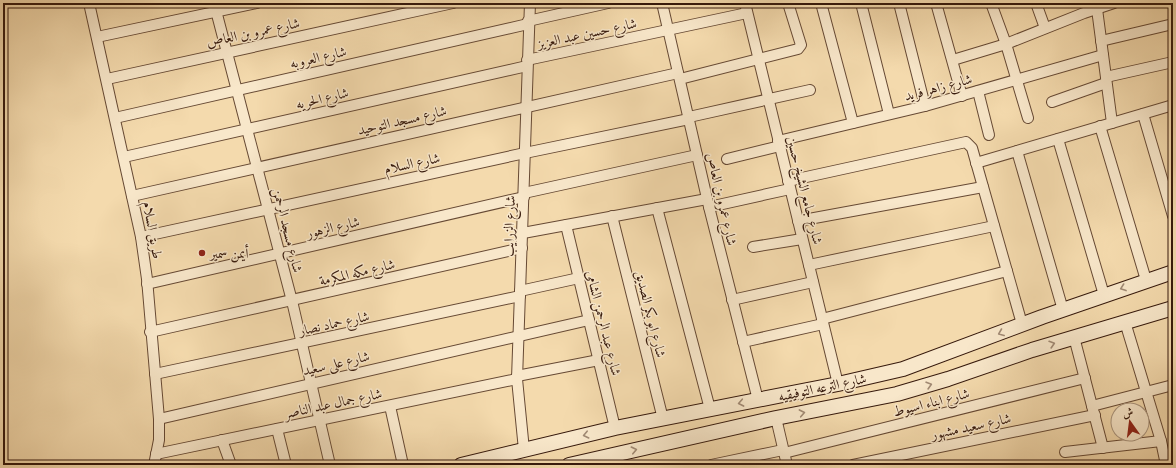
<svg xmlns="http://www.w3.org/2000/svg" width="1176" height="468" viewBox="0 0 1176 468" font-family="'Gentium Book Plus',Amiri,serif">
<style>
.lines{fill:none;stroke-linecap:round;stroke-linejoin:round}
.minor-casing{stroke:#664934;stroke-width:12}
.secondary-casing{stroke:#36190c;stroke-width:16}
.minor{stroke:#f8e7ca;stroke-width:10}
.secondary{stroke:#f8e7ca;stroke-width:14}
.oneway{stroke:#a18a74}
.poi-dot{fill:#8f2418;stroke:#f8e7ca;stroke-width:1.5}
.labels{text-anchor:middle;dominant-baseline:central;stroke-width:3;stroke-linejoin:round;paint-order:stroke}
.street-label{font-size:14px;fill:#36190c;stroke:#f8e7ca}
.poi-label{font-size:14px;fill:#36190c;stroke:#f8e7ca;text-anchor:start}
</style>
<rect width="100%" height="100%" fill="#f4daad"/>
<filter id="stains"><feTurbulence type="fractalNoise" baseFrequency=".005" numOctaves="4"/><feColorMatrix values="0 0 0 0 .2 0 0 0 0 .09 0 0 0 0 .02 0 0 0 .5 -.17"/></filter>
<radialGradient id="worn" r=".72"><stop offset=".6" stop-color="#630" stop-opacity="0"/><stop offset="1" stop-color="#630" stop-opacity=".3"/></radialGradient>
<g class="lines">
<!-- minor casing -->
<g class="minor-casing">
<g id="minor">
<polyline points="89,3 141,237 147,279 159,419 159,440 154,465"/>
<polyline points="214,3 292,301 330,465"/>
<polyline points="662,3 709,207 758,400"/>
<polyline points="745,3 838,384"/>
<polyline points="821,3 853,123"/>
<polyline points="861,3 889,114"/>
<polyline points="899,3 925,106"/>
<polyline points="936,3 962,96"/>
<polyline points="991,3 1006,44 1028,118"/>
<polyline points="1036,3 1045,28"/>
<polyline points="1097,9 1112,123"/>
<polyline points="528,21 608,3"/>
<polyline points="97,37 257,3"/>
<polyline points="1101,41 1173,24"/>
<polyline points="527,60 747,13"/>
<polyline points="953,60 1006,44 1084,13 1114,3"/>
<polyline points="1106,77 1173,62"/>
<polyline points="107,79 453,3"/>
<polyline points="680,79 798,49 801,45 788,3"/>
<polyline points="978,91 989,135"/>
<polyline points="1052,102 1106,83"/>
<polyline points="1143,114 1173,216"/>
<polyline points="689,117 810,90"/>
<polyline points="115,118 528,24"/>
<polyline points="1100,126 1146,280"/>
<polyline points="1058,139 1104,295"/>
<polyline points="778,141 925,106 1103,55"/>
<polyline points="1017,151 1063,310"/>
<polyline points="124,157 527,66"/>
<polyline points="727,159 780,146"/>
<polyline points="976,163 1173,105"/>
<polyline points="788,181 966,142 972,148 1022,324"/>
<polyline points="524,193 697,155"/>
<polyline points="132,196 678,73"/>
<polyline points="709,207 790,189"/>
<polyline points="657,208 710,409"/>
<polyline points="612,216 663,419"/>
<polyline points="798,221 983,187"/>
<polyline points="566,225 615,428"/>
<polyline points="523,233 707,199"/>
<polyline points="141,237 525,153 689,119"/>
<polyline points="753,247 802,239"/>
<polyline points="809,265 994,226"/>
<polyline points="147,284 524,197"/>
<polyline points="520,291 579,278"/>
<polyline points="732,300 813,282"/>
<polyline points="822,319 1007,271"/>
<polyline points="1125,322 1161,441 1166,465"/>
<polyline points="150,332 522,248"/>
<polyline points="1074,337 1103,448"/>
<polyline points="743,342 823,324"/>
<polyline points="155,374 520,296"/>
<polyline points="517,376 599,360"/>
<polyline points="390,406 403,465"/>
<polyline points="1092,406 1173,385"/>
<polyline points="776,418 787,465"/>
<polyline points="159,419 589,320"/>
<polyline points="277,429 286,465"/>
<polyline points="222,440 231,465"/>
<polyline points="524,450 517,379 530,3"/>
<polyline points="1065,452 1161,441"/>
<polyline points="784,453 1085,378"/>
<polyline points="156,454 517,379"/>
<polyline points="711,465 783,450"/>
<polyline points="853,465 1095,415"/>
</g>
</g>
<!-- secondary casing -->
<g class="secondary-casing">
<g id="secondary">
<polyline points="461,465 615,428 838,384 903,369 1042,317 1173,272"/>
<polyline points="569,465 776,418 897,394 948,379 1032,350 1173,308"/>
</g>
</g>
<!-- minor -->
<use href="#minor" class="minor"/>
<!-- secondary -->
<use href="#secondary" class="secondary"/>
</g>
<!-- one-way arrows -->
<defs><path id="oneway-chevron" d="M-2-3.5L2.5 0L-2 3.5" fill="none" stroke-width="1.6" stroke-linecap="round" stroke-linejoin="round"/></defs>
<g class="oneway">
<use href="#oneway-chevron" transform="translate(1123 288) rotate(160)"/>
<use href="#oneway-chevron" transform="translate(1001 333) rotate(158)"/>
<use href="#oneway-chevron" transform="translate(1052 344) rotate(-17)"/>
<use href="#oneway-chevron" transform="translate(929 385) rotate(-16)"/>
<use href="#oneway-chevron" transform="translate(741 403) rotate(169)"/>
<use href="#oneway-chevron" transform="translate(802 413) rotate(-11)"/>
<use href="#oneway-chevron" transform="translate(586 435) rotate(167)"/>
<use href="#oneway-chevron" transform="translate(634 450) rotate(-13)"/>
</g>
<!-- markers -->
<circle class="poi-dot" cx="202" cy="253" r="4"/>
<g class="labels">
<!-- street labels -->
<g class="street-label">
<text transform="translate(253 32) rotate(-12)">شارع عمرو بن العاص</text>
<text transform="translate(587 33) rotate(-12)">شارع حسين عبد العزيز</text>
<text transform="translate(318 57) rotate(-13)">شارع العروبه</text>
<text transform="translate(938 87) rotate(-15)">شارع زاهر فريد</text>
<text transform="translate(322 98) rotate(-13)">شارع الحريه</text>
<text transform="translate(402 120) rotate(-13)">شارع مسجد التوحيد</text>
<text transform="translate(412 163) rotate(-12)">شارع السلام</text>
<text transform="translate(805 190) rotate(76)">شارع جامع الشيخ حسين</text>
<text transform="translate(722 199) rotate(77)">شارع عمرو بن العاص</text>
<text transform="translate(509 226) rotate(-88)">شارع الزرايب</text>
<text transform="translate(333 227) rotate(-13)">شارع الزهور</text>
<text transform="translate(153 230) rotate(80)">طريق السلام</text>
<text transform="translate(288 230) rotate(76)">شارع مسجد الرحمن</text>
<text transform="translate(357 272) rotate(-13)">شارع مكه المكرمة</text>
<text transform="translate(651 314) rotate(76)">شارع ابو بكر الصديق</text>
<text transform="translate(334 323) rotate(-12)">شارع حماد نصار</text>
<text transform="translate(604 323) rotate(76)">شارع عبد الرحمن الشامى</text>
<text transform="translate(336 363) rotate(-13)">شارع على سعيد</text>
<text transform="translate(822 387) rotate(-12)">شارع الترعه التوفيقيه</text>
<text transform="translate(931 402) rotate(-14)">شارع ابناء اسيوط</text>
<text transform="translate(333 403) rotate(-12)">شارع جمال عبد الناصر</text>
<text transform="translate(971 426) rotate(-12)">شارع سعيد مشهور</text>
</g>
<!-- poi labels -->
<g class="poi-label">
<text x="210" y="253">أيمن سمير</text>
</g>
</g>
<!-- margin -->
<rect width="1176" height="468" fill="none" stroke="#f4daad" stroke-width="16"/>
<rect x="4" y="4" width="1168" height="460" fill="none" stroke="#36190c" stroke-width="2"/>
<rect x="8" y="8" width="1160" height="452" fill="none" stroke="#36190c"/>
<!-- north arrow -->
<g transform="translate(1130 422) rotate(346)"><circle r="19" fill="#f8e7ca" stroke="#aa957e"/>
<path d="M0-3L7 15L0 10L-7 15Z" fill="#8f2418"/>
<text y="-6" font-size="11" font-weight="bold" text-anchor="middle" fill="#36190c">ش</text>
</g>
<rect width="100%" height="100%" filter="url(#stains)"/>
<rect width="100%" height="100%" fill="url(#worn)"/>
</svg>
